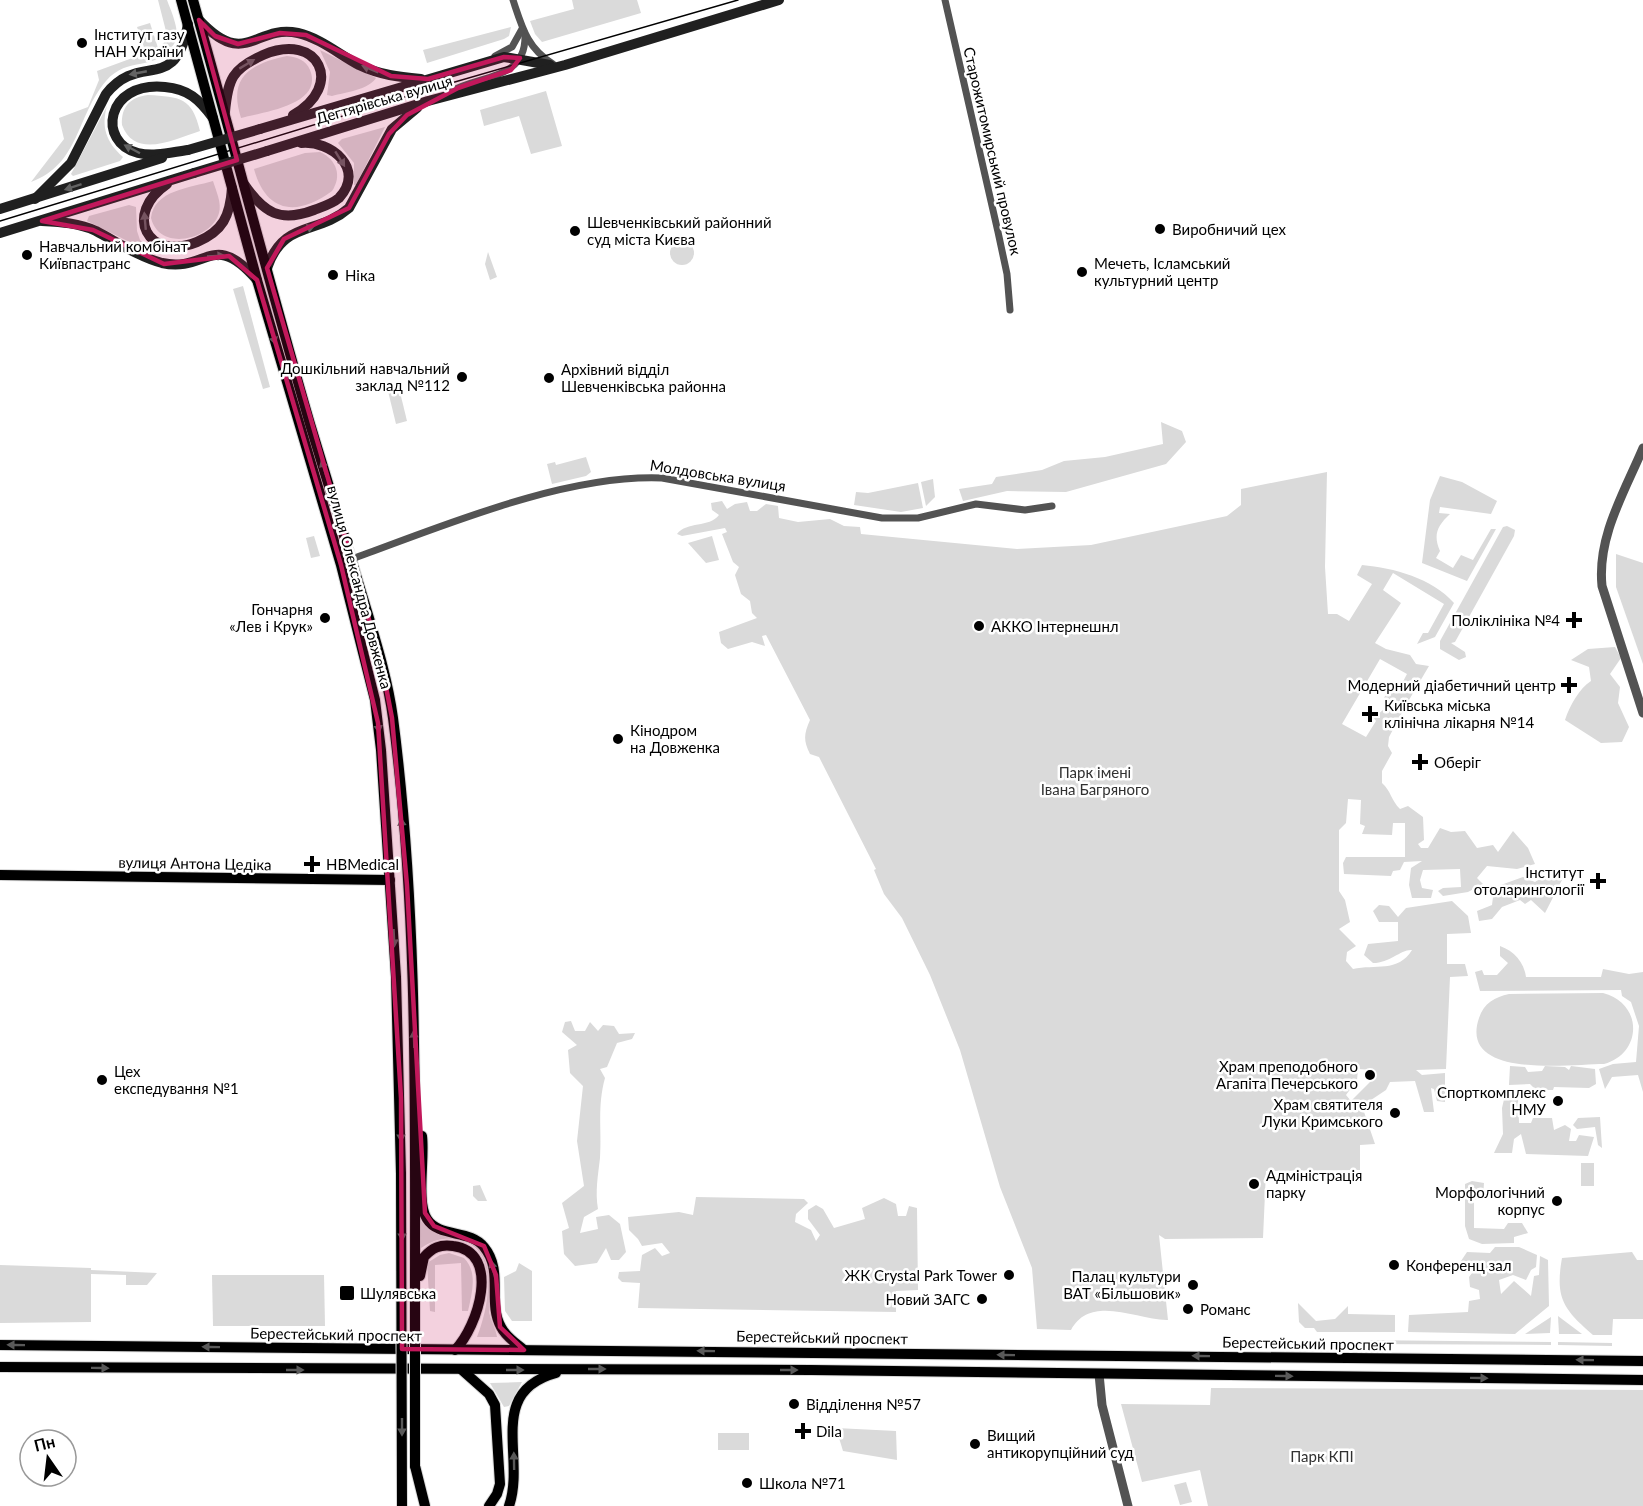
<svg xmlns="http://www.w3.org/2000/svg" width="1643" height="1506" viewBox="0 0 1643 1506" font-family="Lato,sans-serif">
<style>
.green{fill:#dadada;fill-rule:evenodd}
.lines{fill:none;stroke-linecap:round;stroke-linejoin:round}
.primary-casing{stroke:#dbdbdb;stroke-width:12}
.minor{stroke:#535353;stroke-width:7}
.tertiary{stroke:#535353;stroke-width:9}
.secondary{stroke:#202020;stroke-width:10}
.primary{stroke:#000;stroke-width:10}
.tram{stroke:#000;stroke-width:1.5}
.primary-bridge-casing{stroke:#dbdbdb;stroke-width:12;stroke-linecap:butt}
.secondary-bridge{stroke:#202020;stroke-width:10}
.primary-bridge{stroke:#000;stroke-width:10}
.oneway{fill:#636363}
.oneway2{fill:#595959}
.marked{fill:#c2185b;fill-opacity:0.2;stroke:#c2185b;stroke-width:4.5;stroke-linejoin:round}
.poi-dot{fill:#000;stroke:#fff;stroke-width:2}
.labels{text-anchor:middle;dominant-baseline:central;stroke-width:5;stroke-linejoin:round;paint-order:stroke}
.poi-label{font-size:15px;fill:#000;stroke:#fff;text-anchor:start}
.street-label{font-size:15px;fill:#000;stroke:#fff}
.park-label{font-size:15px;fill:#313131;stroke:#fff}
</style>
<rect width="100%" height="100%" fill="#fff"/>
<!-- green -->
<g class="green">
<path d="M158,0H167C171,11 182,34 174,44C155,73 128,55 106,81C76,116 80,164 31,182L64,139L59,118L88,107L99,80L97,71L146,53L137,27L150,23L158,48L168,39Z"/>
<polygon points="572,0 637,0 641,13 542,42 535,34 530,21 574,9"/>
<polygon points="511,27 509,36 504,39 427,63 423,50"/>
<path d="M320,50L376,78C368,90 346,92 332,96L327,95L330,72Z"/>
<path d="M287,56C297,57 306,60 310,70C324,105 263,112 241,118C228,78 249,64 287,56Z"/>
<polygon points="546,91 562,146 531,154 519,116 484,126 480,110"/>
<path d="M148,95C180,97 192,97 200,131C175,139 135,160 122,125C121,107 130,97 148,95Z"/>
<path d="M107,106C101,127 106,142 123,157L120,161L73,176L71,174Z"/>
<polygon points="385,127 356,185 354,185 354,163 338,143 342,139"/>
<path d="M320,152C337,160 342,176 332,191C297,217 266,213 254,169L305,153Z"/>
<path d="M213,181C216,191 222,203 219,213C212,239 160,253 151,218C154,190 190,188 213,181Z"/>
<polygon points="129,205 136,207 137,231 140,240 156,255 87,221 89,216"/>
<circle cx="682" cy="253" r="12"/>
<polygon points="488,252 497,277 490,280 485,264"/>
<polygon points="243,286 270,387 263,389 233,289"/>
<polygon points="398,384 407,421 396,424 387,387"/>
<polygon points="1161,422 1182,431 1186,442 1166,464 1066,492 1007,491 963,501 959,489 992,484 996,477 1042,470 1064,461 1105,457 1163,444"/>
<polygon points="586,457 591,472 586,476 552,484 547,464 555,462 556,465"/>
<path d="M1327,472L1325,567L1328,614H1337L1349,621L1372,584L1357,575L1362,565C1394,568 1432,578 1454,603L1435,637L1417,644L1423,633H1428L1444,604L1393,573L1383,590L1401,603L1375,643L1386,649L1410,655L1416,664L1429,666L1406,705L1384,698L1389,689L1397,693L1407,674L1380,659L1342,724L1366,737L1376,721L1374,718L1384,709L1402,713L1389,737L1388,746L1392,753L1382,771V783C1391,791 1391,800 1400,809L1408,806L1423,817L1424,840L1418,844L1421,848H1428L1440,828L1451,832L1465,831L1477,848L1493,845L1498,852L1513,831L1528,848L1535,864L1517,869L1487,866L1477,878L1483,884L1468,892L1443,896L1438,891L1443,888L1461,887L1460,869L1423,870L1420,880L1422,888L1433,890L1431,898H1412L1409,885L1411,868L1422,861L1404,862L1400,870L1393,871L1391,876L1344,874L1343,863L1346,857H1405V823H1393L1392,835L1362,834L1365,826L1360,824L1361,800L1348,799L1346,823L1339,830V891L1345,900L1350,922L1339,929L1356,946L1347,952L1346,961L1353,969C1375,964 1398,973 1412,950C1401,949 1390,963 1373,963L1364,955L1368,944L1398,941V922H1379L1373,911L1379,905L1389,906L1398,917L1406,908L1452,901L1468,916L1471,933L1447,934V964H1465L1468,976L1450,977L1446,1069L1416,1070L1422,1075L1445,1073V1102L1437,1101L1434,1089L1431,1088L1434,1112H1424L1415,1081L1390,1082L1386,1090L1362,1106L1375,1144L1360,1145V1170L1266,1171L1263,1238L1165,1239L1159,1235L1168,1320C1139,1321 1091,1293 1071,1330L1037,1329L1032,1268L1000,1187L960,1050L930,975L902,918L884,894L874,870L876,869L819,757L810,754C803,740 804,734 810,720L766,635L762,636L765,646L752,642L728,649L721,643L719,632L757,618L752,613L750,601L741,594L735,575L739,567L733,562L722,534L727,532L725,528L682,536L677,534C687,521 709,528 719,515L712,510L711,503L722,501L727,509L735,504L747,502L750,511H757L766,504L778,506L779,518L798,522L830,519L844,526L860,527L861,534L1017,549L1091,545L1227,516L1241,505V489ZM1358,1069L1374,1070L1371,1081L1351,1101L1346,1095L1357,1080Z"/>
<path d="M1440,476L1462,482L1497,501L1491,514L1440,507L1439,513L1450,514C1437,526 1433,535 1440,551L1436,558L1453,568L1461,555L1473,560L1491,529H1496L1467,581L1422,563L1430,500Z"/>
<polygon points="933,479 935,497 926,506 921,482"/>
<polygon points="918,483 923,508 901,512 854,505 856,492 868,493"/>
<polygon points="1507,526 1515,530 1514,536 1455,642 1451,643 1465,652 1466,657 1459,660 1440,649 1440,641 1503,527"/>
<polygon points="314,536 320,556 311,558 306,538"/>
<polygon points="712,536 719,560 706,563 688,543"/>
<polygon points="1616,554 1643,563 1643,664 1616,587"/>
<path d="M1615,647L1621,658L1610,674L1620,687L1618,703L1629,727L1622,742L1601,743L1565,720C1570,705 1579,689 1591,681L1589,667L1571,660L1588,649Z"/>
<polygon points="1523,877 1535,882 1542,877 1562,880 1545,913 1531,900 1525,904 1520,900 1502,907 1492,919 1479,921 1477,911 1492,905 1493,897 1502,895 1498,886"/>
<path d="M1500,946C1514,951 1524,962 1526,977H1601L1603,969L1629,974L1643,972V1092L1638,1075L1612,1077L1605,1089L1599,1069L1613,1064L1636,1062L1639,1026L1631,1002L1622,996L1621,990L1480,991L1475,972L1482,970L1484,975H1497L1508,963L1500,956Z"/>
<path d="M1603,993C1643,1003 1643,1053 1604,1064C1572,1064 1458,1080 1479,1018C1484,1003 1495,997 1509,994Z"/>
<path d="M571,1021L575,1031H585L590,1022L598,1031L603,1025L614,1026L619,1034L635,1033L632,1039L617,1043L607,1067L600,1069L605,1078C597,1107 602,1129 600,1158C598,1176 595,1191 598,1209L584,1217L580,1233L598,1229L596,1217L609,1215L620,1224L626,1252L619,1260H611L606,1248L597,1263L575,1266L564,1254L562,1231L569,1228L562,1203L584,1186L577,1141L583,1086L570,1073L568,1050L577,1045L562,1032L565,1022Z"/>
<polygon points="1510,1066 1525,1067 1528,1072 1542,1071 1545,1066 1565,1067 1569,1070 1571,1066 1595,1069 1596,1084 1589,1088 1554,1087 1553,1090 1536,1090 1530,1084 1509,1085"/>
<polygon points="1505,1095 1518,1097 1519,1123 1531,1123 1533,1118 1552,1118 1554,1130 1565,1125 1571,1129 1569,1141 1576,1141 1579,1135 1594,1137 1588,1156 1526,1154 1521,1134 1514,1139 1512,1153 1494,1153 1503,1134 1502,1108"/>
<polygon points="1600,1117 1602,1148 1598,1145 1595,1127 1577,1129 1573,1125 1578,1118"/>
<rect x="1581" y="1163" width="13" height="23"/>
<polygon points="1472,1181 1484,1183 1483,1197 1474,1200 1474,1228 1504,1229 1508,1223 1522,1223 1528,1233 1514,1237 1514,1243 1482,1244 1469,1239 1465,1226 1465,1184"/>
<polygon points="480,1185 487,1201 478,1201 473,1196 473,1186"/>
<polygon points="696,1197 804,1199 808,1203 796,1214 795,1222 811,1230 816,1241 820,1235 808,1219 808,1210 816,1205 823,1209 834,1228 865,1219 862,1208 884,1198 896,1204 898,1216 906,1216 909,1206 917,1208 918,1290 896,1291 896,1312 638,1308 640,1283 622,1282 618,1278 619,1272 640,1271 642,1255 655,1248 662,1256 670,1253 662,1243 642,1246 638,1239 629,1230 628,1217 679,1212 693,1215"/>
<path d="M418,1218C435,1238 441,1230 462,1238C495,1250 488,1284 489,1311C490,1320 496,1328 497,1337H477C489,1307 501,1246 456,1239C442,1237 432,1241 421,1248L418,1246Z"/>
<polygon points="1495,1247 1519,1247 1537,1255 1536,1267 1531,1270 1526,1280 1513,1275 1499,1280 1501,1294 1514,1281 1531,1296 1534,1276 1539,1275 1540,1256 1548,1260 1549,1306 1515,1334 1408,1332 1409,1315 1468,1312 1469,1301 1480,1299 1479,1290 1470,1287 1469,1277 1475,1269 1461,1261 1467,1252 1490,1253"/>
<path d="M1632,1252L1637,1260H1643V1319H1613L1612,1335H1593C1563,1309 1555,1298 1562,1258Z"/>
<path d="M449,1253L464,1258C478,1272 472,1293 468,1311H462L461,1263L435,1265V1312L430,1311L427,1263L440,1255Z"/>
<polygon points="519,1263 532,1271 532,1321 512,1321 505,1311 504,1277 516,1271"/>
<polygon points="0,1265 91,1268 91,1270 157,1273 147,1285 126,1285 126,1275 91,1274 91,1322 0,1323"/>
<polygon points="212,1275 324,1275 325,1326 213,1326"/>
<polygon points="1298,1303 1316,1321 1335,1319 1348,1306 1348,1314 1395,1315 1395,1332 1317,1332 1314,1328 1305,1328 1299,1322"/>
<polygon points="1558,1316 1582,1334 1559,1334"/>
<polygon points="1551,1317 1550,1333 1525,1334"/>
<polygon points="1358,1340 1551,1342 1551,1345 1358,1344"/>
<polygon points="1558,1342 1612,1343 1612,1346 1558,1345"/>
<polygon points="1266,1343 1304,1343 1308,1347 1261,1346"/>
<polygon points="522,1382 509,1406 504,1407 490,1383"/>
<polygon points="1211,1388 1643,1390 1643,1506 1208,1506 1200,1470 1142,1482 1121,1404 1210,1405"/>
<polygon points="836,1428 896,1431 897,1460 843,1451"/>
<rect x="718" y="1433" width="31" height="17"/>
<polygon points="1186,1482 1192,1502 1180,1505 1174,1485"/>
</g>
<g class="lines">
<!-- primary casing -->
<g class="primary-casing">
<g id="primary">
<polyline points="181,0 257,280 341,565 375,700 381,750 396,977 401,1174"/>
<path d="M193,0C233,141 269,283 310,424C328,485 348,547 366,608C377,645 388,681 393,718C418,910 415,1104 415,1297"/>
<polyline points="0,875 390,880"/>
<path d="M422,1136C425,1158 416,1202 427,1219C439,1238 470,1229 484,1247C504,1271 487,1302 501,1327C506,1337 516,1343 524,1350"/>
<path d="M420,1276L424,1257C432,1248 440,1244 453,1246C502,1252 478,1327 455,1350"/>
<polyline points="0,1345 1643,1361"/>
<polyline points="0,1367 811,1370 1643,1380"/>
<polyline points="462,1370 489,1394 495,1405 500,1484 497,1494 489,1506"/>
<polyline points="415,1466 425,1506"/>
<path d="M509,1506C526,1457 486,1392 556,1373"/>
</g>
</g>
<!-- minor -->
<g class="minor">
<path d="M513,0C522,27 527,48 553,64"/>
<polyline points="945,0 998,232 1007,274 1010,310"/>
<polyline points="495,56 512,47 522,29"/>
<path d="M452,91C480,75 525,80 525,37"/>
<path d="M352,559C443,526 565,474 662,478L882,518H918L976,504L1025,510L1052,506"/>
</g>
<!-- tertiary -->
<g class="tertiary">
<path d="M1643,448C1624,493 1597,537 1602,586L1643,713"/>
<polyline points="1099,1374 1102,1405 1128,1506"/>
</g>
<!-- secondary -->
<g class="secondary">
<path d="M199,20C246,70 254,24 298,33C320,38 340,55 359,65C380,75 399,77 421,79"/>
<path d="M225,112C228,79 232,69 263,55C319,31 345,86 293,115"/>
<polyline points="260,129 504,57 550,65"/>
<path d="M188,150C172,152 154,157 138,153C97,143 105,81 165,87C188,89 199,99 213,118"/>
<polyline points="267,151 428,101 565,65 779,0"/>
<path d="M167,184C123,214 147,262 197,242C223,231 230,216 232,188"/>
<path d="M244,184C264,213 280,223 314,210C322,207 332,204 339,198C366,169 331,140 301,143"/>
<path d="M35,199L71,163L106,94C141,50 175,96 188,24"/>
<polyline points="0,209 162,158"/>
<path d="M42,221C61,222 79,223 96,231C117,242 139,257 162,263C207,273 213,229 257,280"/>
<polyline points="0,233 194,173"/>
<path d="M267,268C284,219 317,236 349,208L392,129L417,108"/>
</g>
<!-- primary -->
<use href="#primary" class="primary"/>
<!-- tram -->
<polyline class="tram" points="0,221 434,88 738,0"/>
<!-- primary-bridge casing -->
<g class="primary-bridge-casing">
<g id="primary-bridge">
<polyline points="401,1174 402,1506"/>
<polyline points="415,1466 415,1297"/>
</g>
</g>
<!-- secondary-bridge -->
<g class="secondary-bridge">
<polyline points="188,150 260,129"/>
<polyline points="194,173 267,151"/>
</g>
<!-- primary-bridge -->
<use href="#primary-bridge" class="primary-bridge"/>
</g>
<!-- one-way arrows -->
<defs><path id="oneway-solid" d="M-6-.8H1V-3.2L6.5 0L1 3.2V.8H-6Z" transform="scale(1.5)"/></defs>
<g class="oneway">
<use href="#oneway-solid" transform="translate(247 64) rotate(-31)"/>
<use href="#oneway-solid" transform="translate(370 69) rotate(-157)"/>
<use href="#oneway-solid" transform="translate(138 73) rotate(169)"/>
<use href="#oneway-solid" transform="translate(132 149) rotate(-152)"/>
<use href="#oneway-solid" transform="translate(340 159) rotate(58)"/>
<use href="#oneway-solid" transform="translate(73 187) rotate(162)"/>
<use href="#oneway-solid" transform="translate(145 221) rotate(-95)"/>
<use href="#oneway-solid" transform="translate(306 229) rotate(-20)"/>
<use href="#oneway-solid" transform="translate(216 256) rotate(-3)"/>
</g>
<g class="oneway2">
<use href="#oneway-solid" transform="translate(273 336) rotate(74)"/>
<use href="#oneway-solid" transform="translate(324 468) rotate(-107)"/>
<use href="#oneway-solid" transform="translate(378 724) rotate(82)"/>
<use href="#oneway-solid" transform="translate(402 827) rotate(-95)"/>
<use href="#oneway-solid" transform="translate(394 938) rotate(87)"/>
<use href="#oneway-solid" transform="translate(414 1039) rotate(-92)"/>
<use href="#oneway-solid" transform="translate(401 1133) rotate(90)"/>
<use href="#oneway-solid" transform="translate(402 1232) rotate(89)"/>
<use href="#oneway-solid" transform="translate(493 1269) rotate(-104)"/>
<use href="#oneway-solid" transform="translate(16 1345) rotate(-179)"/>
<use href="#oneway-solid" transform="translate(211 1347) rotate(-179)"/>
<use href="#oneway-solid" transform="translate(706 1351) rotate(-179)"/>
<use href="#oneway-solid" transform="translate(1006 1355) rotate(-179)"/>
<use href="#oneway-solid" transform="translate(1201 1356) rotate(-179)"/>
<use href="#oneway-solid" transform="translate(1585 1360) rotate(-179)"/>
<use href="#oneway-solid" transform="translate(100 1368) rotate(1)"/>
<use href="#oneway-solid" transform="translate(597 1369)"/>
<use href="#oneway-solid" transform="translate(295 1370)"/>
<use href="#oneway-solid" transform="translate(515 1370)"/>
<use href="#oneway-solid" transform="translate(789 1370)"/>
<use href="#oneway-solid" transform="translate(1284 1376) rotate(1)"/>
<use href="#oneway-solid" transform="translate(1479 1378) rotate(1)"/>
<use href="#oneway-solid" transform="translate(402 1427) rotate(90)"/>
<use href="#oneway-solid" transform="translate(514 1461) rotate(-91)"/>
</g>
<!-- marked area -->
<path class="marked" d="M199,20L215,36L238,44L280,33L306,35L391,76L428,79L504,57L520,58L511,70L458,88L407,115L389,134L349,208L284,239L267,268L381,661L392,718L407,885L425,1213L434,1226L484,1246L496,1275L500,1327L524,1350L402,1349L401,1098L378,723L341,565L257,280L229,256L164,264L93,230L42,221L237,160Z"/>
<!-- markers -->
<g class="poi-dot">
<circle cx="82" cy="43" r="6"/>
<circle cx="1160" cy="229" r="6"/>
<circle cx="575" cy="231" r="6"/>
<circle cx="27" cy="255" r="6"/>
<circle cx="1082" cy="272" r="6"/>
<circle cx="333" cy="275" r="6"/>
<circle cx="462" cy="377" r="6"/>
<circle cx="549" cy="378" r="6"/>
<circle cx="325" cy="618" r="6"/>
<path d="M1571 611h6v6h6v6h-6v6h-6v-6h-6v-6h6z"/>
<circle cx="979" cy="626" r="6"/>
<path d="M1566 676h6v6h6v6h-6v6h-6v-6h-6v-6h6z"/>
<path d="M1367 705h6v6h6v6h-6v6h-6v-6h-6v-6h6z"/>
<circle cx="618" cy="739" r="6"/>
<path d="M1417 753h6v6h6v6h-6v6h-6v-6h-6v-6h6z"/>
<path d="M309 855h6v6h6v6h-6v6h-6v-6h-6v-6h6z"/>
<path d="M1595 872h6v6h6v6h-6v6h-6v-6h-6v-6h6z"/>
<circle cx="1370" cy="1075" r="6"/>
<circle cx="102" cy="1080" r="6"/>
<circle cx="1558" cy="1101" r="6"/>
<circle cx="1395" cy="1113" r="6"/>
<circle cx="1254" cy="1184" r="6"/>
<circle cx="1557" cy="1201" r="6"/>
<circle cx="1394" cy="1265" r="6"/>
<circle cx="1009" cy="1275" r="6"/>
<circle cx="1193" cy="1285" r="6"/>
<rect x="339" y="1285" width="16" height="16" rx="3"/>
<circle cx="982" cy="1299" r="6"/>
<circle cx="1188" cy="1309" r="6"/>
<circle cx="794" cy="1404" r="6"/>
<path d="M800 1422h6v6h6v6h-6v6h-6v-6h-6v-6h6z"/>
<circle cx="975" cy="1444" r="6"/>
<circle cx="747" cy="1483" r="6"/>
</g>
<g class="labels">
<!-- poi labels -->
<g class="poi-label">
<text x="94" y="34">Інститут газу<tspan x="94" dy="17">НАН України</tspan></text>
<text x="587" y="222">Шевченківський районний<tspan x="587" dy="17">суд міста Києва</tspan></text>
<text x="1172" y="229">Виробничий цех</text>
<text x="39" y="246">Навчальний комбінат<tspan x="39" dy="17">Київпастранс</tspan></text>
<text x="1094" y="263">Мечеть, Ісламський<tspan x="1094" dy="17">культурний центр</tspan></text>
<text x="345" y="275">Ніка</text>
<text x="450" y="368" text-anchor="end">Дошкільний навчальний<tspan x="450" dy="17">заклад №112</tspan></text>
<text x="561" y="369">Архівний відділ<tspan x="561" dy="17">Шевченківська районна</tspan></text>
<text x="313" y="609" text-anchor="end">Гончарня<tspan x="313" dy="17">«Лев і Крук»</tspan></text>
<text x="1560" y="620" text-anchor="end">Поліклініка №4</text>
<text x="991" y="626">АККО Інтернешнл</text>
<text x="1556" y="685" text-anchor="end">Модерний діабетичний центр</text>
<text x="1384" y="705">Київська міська<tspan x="1384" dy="17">клінічна лікарня №14</tspan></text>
<text x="630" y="730">Кінодром<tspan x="630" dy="17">на Довженка</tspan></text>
<text x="1434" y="762">Оберіг</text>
<text x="326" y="864">HBMedical</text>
<text x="1584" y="872" text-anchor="end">Інститут<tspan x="1584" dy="17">отоларингології</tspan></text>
<text x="1358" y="1066" text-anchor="end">Храм преподобного<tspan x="1358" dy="17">Агапіта Печерського</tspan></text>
<text x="114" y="1071">Цех<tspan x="114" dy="17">експедування №1</tspan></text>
<text x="1546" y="1092" text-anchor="end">Спорткомплекс<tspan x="1546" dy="17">НМУ</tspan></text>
<text x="1383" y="1104" text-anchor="end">Храм святителя<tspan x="1383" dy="17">Луки Кримського</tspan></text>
<text x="1266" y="1175">Адміністрація<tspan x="1266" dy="17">парку</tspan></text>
<text x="1545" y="1192" text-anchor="end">Морфологічний<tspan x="1545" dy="17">корпус</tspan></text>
<text x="1406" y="1265">Конференц зал</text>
<text x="997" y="1275" text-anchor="end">ЖК Crystal Park Tower</text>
<text x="1181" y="1276" text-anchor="end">Палац культури<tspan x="1181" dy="17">ВАТ «Більшовик»</tspan></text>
<text x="360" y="1293">Шулявська</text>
<text x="970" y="1299" text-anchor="end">Новий ЗАГС</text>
<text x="1200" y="1309">Романс</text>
<text x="806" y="1404">Відділення №57</text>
<text x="816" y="1431">Dila</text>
<text x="987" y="1435">Вищий<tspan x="987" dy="17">антикорупційний суд</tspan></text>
<text x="759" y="1483">Школа №71</text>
</g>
<!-- street labels -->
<g class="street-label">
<text transform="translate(384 99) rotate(-16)">Дегтярівська вулиця</text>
<text transform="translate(993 151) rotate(77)">Старожитомирський провулок</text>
<text transform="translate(718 475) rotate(9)">Молдовська вулиця</text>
<text transform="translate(360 587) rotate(75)">вулиця Олександра Довженка</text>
<text transform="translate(195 863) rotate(1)">вулиця Антона Цедіка</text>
<text transform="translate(336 1334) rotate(1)">Берестейський проспект</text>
<text transform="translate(822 1337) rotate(1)">Берестейський проспект</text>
<text transform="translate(1308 1343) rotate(1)">Берестейський проспект</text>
</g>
<!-- park labels -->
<g class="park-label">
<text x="1095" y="772">Парк імені<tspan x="1095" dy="17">Івана Багряного</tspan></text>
<text x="1322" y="1456">Парк КПІ</text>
</g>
</g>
<!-- north arrow -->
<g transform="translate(48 1458) rotate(346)"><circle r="28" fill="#ffffff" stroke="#999999" stroke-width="1.5"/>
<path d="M0-4.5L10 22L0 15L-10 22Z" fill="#000000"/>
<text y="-9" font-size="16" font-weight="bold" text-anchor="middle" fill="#000000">Пн</text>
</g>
</svg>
